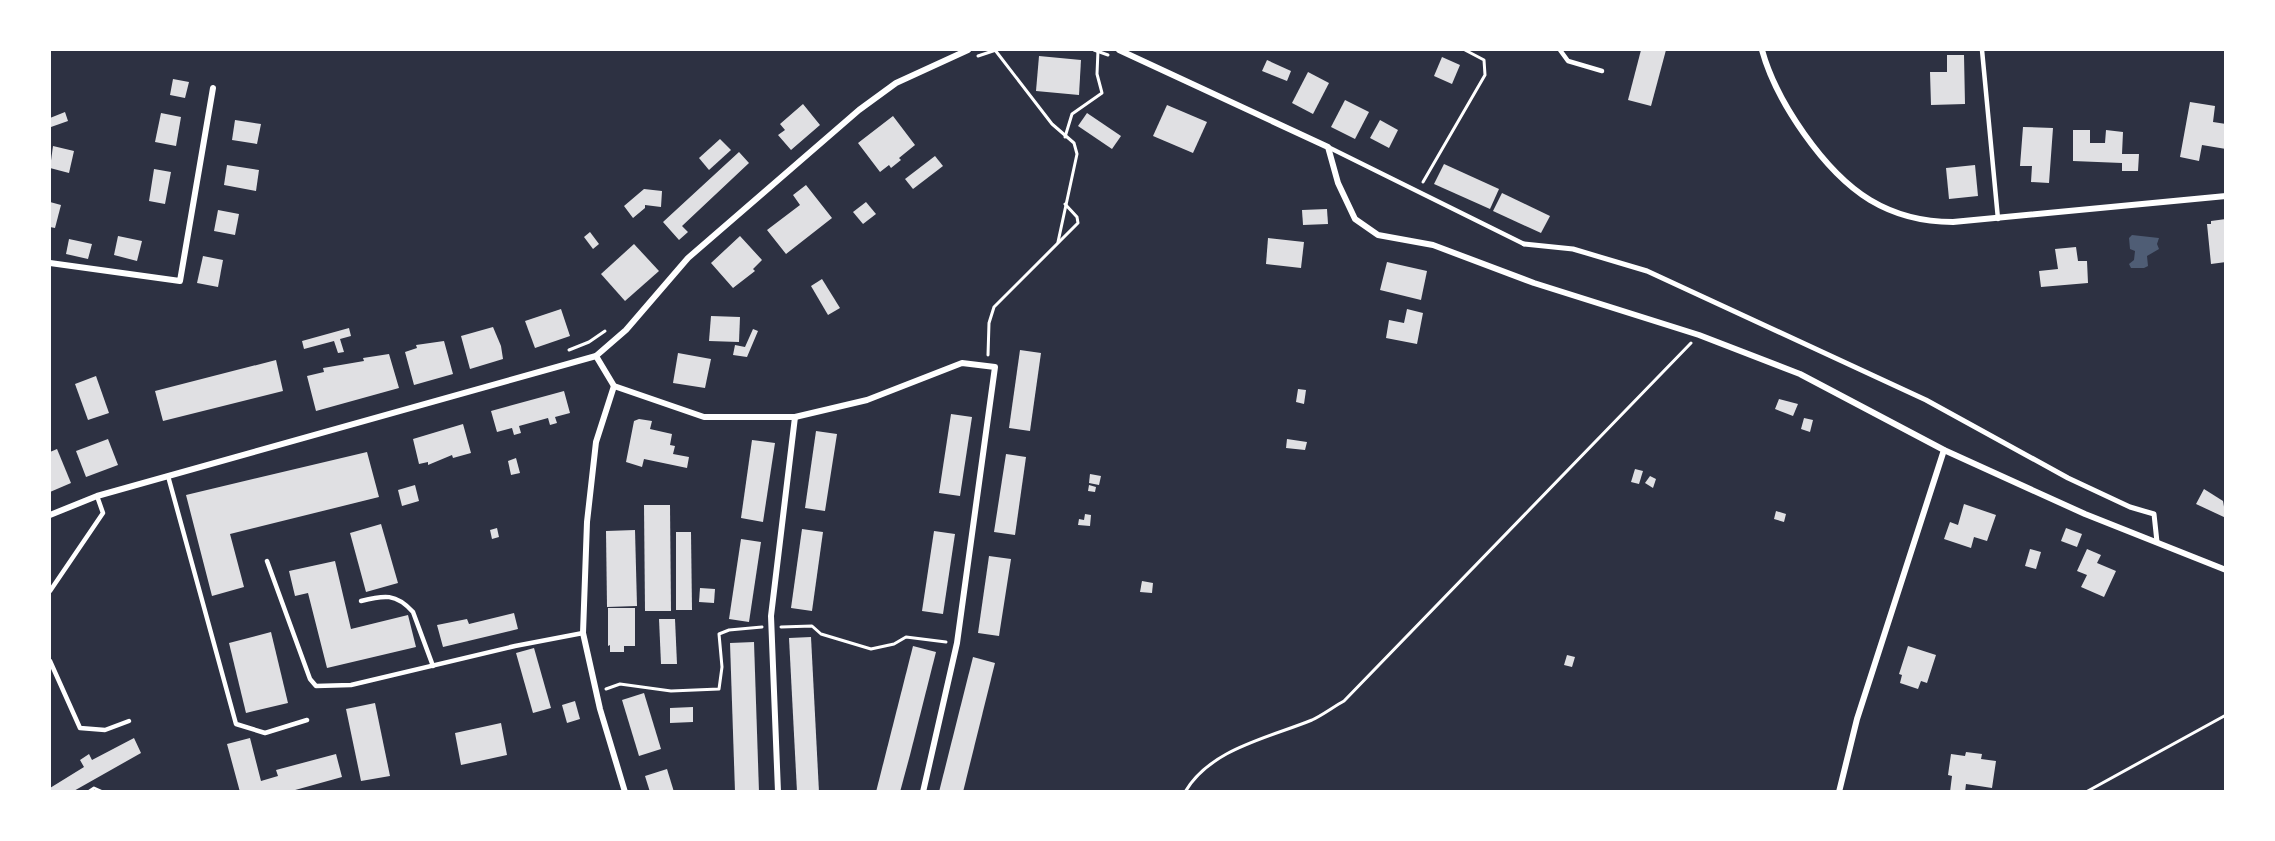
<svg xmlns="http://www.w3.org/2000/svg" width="2275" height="841" viewBox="0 0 2275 841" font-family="'Roboto Condensed',sans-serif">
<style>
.water{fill:#4f5d75}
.building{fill:#e0e0e3}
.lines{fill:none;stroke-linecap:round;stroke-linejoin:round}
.path{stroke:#fff;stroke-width:3}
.service{stroke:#fff;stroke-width:4.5}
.pedestrian{stroke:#fff;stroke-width:5}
.minor{stroke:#fff;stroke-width:6}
</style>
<rect width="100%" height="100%" fill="#2d3142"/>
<!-- water -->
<polygon class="water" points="2132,235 2159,238 2157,244 2159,249 2147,256 2148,266 2144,268 2131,268 2129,264 2134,260 2135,251 2130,249 2129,238"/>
<!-- building -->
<g class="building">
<polygon points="1641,50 1666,50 1651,106 1628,100"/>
<polygon points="1947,55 1964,55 1965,104 1931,105 1930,72 1947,72"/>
<polygon points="1039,56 1081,60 1079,95 1036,91"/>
<polygon points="1442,57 1460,65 1452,84 1434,76"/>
<polygon points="1267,60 1291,71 1287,81 1262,71"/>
<polygon points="1308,72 1329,83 1313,114 1292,103"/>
<polygon points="173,79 189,82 185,98 170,95"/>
<polygon points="1345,100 1369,112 1355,139 1331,127"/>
<polygon points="2190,102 2215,106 2213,122 2226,124 2226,149 2202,145 2199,161 2180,157"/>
<polygon points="803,104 820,125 791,150 778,135 785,130 780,124"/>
<polygon points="1167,105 1207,122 1193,153 1153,136"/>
<polygon points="65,112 68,121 51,127 50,118"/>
<polygon points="161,113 181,117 176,146 155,142"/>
<polygon points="1087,113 1121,136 1112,149 1078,126"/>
<polygon points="893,116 915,145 899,158 901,160 891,168 889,165 880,172 858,143"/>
<polygon points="235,120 261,124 257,144 232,140"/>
<polygon points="1380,120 1398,130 1389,148 1370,138"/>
<polygon points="2023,127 2053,128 2049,183 2031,182 2032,166 2020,166"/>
<polygon points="2073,130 2090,130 2090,143 2105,143 2106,130 2123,132 2122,154 2139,154 2138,171 2122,171 2122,163 2073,161"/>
<polygon points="720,139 731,150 709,170 699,158"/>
<polygon points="53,146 74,151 69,173 50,168"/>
<polygon points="739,152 749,163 682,226 688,232 679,240 663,222"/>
<polygon points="935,156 943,166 913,189 905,179"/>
<polygon points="1444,164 1499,189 1490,209 1434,184"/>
<polygon points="227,165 259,170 256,191 224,185"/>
<polygon points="1975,165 1978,196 1949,199 1946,168"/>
<polygon points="154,169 171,172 165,204 149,201"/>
<polygon points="806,185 832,218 786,254 767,230 800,205 793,195"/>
<polygon points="644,189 662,191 661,207 645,205 645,208 633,218 624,206"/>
<polygon points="1502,193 1550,216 1541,233 1493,211"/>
<polygon points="50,202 61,205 55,228 50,227"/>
<polygon points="866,202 876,214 863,224 853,212"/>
<polygon points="1327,209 1328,224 1303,225 1302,210"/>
<polygon points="218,210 239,214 235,235 214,231"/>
<polygon points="2226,219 2226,262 2211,264 2207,224 2211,224 2211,221"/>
<polygon points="590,232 599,244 593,249 584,237"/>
<polygon points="118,236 142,241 137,261 114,255"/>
<polygon points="740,236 762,260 753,269 755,271 733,288 711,263"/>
<polygon points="1268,238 1304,242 1301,268 1266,264"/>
<polygon points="69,239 92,244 88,259 66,254"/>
<polygon points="634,244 659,271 625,301 601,274"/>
<polygon points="2076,247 2078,261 2087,261 2088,283 2041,287 2039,271 2058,269 2055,249"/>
<polygon points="203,256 223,260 218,287 197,283"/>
<polygon points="1387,262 1427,271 1421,300 1380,290"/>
<polygon points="822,279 840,308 828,315 811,286"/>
<polygon points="561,309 570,336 535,348 525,321"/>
<polygon points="1407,309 1423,313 1417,344 1386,338 1389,320 1404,323"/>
<polygon points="711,316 740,317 739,342 709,341"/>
<polygon points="493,327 501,346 503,359 470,369 461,336"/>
<polygon points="349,328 351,336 340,339 344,352 338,353 334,341 304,349 302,341"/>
<polygon points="753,329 758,331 747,357 733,355 735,345 745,347"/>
<polygon points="444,341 453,374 414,385 405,352 417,348 416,345"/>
<polygon points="1020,350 1041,353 1030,431 1009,428"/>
<polygon points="678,353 711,359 705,388 673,383"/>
<polygon points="389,354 399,388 316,411 307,376 324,372 323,368 364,361 363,358"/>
<polygon points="276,360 283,391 163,421 155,391"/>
<polygon points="96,376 109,413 88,420 75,384"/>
<polygon points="1298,389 1306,390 1304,404 1296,402"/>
<polygon points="564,391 570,413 555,417 557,423 550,425 548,418 519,426 521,433 514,435 512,428 497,432 491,411"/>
<polygon points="1779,399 1798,404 1793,416 1775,409"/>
<polygon points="951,414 972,417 960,496 939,493"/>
<polygon points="1804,418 1813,420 1810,432 1801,429"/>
<polygon points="639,419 652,421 650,429 672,434 670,445 675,446 673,454 689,457 687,468 644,459 642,467 626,462 634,421"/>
<polygon points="463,424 471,453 453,458 452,455 428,465 428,462 419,464 413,439"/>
<polygon points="816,431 837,434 825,511 805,508"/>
<polygon points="108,439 118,465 86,477 76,451"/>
<polygon points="1287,439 1307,442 1305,450 1286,448"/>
<polygon points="752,440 775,443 763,522 741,518"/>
<polygon points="57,449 71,483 50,492 50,452"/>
<polygon points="367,452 379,497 230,534 244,587 212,596 186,495"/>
<polygon points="1006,454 1026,457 1015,535 994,532"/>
<polygon points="516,458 520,473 511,475 508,461"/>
<polygon points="1635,469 1643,471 1639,484 1631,482"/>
<polygon points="1090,474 1101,476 1099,485 1089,483"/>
<polygon points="1650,476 1656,479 1653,488 1645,483"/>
<polygon points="415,485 419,501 402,506 398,490"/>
<polygon points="1089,485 1096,487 1095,492 1088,491"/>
<polygon points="2204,489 2223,501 2226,518 2196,504"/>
<polygon points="1964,504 1996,515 1987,541 1974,537 1971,548 1944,539 1950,522 1958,525"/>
<polygon points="644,505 670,505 671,611 645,611"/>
<polygon points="1776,511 1786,514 1784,522 1774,519"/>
<polygon points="1085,514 1091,515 1090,526 1078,525 1079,519 1084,520"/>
<polygon points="381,524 398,583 366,592 350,533"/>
<polygon points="497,528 499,537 492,539 490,530"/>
<polygon points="2066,528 2082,534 2077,547 2061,541"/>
<polygon points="802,529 823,532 812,611 791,608"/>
<polygon points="635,530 637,606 607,607 606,531"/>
<polygon points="934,531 955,534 943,614 922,611"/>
<polygon points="676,532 691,532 692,610 676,610"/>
<polygon points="741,539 761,542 749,622 729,619"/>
<polygon points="2030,549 2041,552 2036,569 2025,566"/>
<polygon points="2087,549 2101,555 2097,563 2116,571 2104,597 2081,587 2087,575 2077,571"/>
<polygon points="989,556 1011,559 999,636 978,633"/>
<polygon points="335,561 351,629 408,615 416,647 327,668 308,593 295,596 289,571"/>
<polygon points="1142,581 1153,583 1152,593 1140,592"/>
<polygon points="700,588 715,589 714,603 699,602"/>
<polygon points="608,608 635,608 635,646 624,646 624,652 610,652 610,645 608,646"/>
<polygon points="514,613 518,629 443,647 437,625 467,619 469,624"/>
<polygon points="659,619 675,619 677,664 661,664"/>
<polygon points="271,632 288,703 246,713 229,643"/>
<polygon points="811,637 819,792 797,792 789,638"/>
<polygon points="754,642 759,792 735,792 730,643"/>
<polygon points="913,646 936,652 910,755 900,792 876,792"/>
<polygon points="1908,646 1936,655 1927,683 1921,681 1918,689 1900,683 1902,675 1899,674"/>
<polygon points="534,648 551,708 533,713 516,653"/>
<polygon points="1567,655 1575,657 1572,667 1564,665"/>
<polygon points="973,657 995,663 963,792 939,792"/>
<polygon points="644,693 661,749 639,756 622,700"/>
<polygon points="575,701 580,719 567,723 562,705"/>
<polygon points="375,703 390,776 361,781 346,709"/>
<polygon points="693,707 693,722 670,723 670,708"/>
<polygon points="501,723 507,755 461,765 455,733"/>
<polygon points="134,738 141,753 72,792 50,792 50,788 84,767 80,760 89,754 92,760"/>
<polygon points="250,738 261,781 278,776 276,770 336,754 342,777 288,792 240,792 227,744"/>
<polygon points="1966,752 1982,754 1981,759 1996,761 1992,788 1966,784 1965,792 1950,792 1952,776 1948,775 1951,754 1965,756"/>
<polygon points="667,769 674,792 650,792 645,776"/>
</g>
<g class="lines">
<!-- path -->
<g class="path">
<polyline points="995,50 1052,124 1074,143 1077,154 1058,242"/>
<polyline points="1094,50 1108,55"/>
<polyline points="978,56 996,50"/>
<polyline points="1065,137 1072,114 1102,93 1097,74 1098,50"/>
<polyline points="1423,182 1485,75 1484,60 1465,50"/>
<polyline points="569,350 589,342 605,331"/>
<polyline points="988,355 989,323 994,307 1078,223 1077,217 1065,204"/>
<polyline points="781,627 812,626 821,634 871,649 894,644 906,637 946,642"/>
<polyline points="606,689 620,684 671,691 719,689 722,667 719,634 729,630 762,627"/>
<polyline points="88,792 94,788 103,792"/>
<path d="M1185,792C1210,749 1268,738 1312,720C1323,715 1333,707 1344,701L1691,343"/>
<polyline points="2086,792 2226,715"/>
</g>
<!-- service -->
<g class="service">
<polyline points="1560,50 1568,61 1602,71"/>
<polyline points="1982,50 1998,219"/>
<polyline points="1328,147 1524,244"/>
<polyline points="168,476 236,724 265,733 307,720"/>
<polyline points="267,561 310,679 316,686 351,685 515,646 583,633"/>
<polyline points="50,591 103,513 97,496"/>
<path d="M361,601C384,595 396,593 413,612L433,666"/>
<polyline points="50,661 80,728 105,730 129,721"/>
</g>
<!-- pedestrian -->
<polyline class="pedestrian" points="1524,244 1573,249 1647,271 1926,400 2068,478 2130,507 2154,514 2157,542"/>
<!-- minor -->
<g class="minor">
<polyline points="1119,50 1328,147 1338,183 1355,219 1378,235 1433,245 1534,283 1699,335 1800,374 1944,450 2085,514 2226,570"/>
<path d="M1762,50C1776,101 1824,172 1870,200C1895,215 1924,222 1953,222L2226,196"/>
<polyline points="50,263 180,281 213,88"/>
<polyline points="596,356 614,386 704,417 795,417 867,400 962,363 995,367 957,643 923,792"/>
<polyline points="614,386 596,442 587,522 583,633 600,709 625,792"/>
<polyline points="50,515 97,496 596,356 626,330 688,258 859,110 896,83 968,50"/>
<polyline points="778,792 771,616 795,417"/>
<polyline points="1839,792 1857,719 1944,450"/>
</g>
</g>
<!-- border -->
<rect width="2275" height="841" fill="none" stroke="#ffffff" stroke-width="102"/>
</svg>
